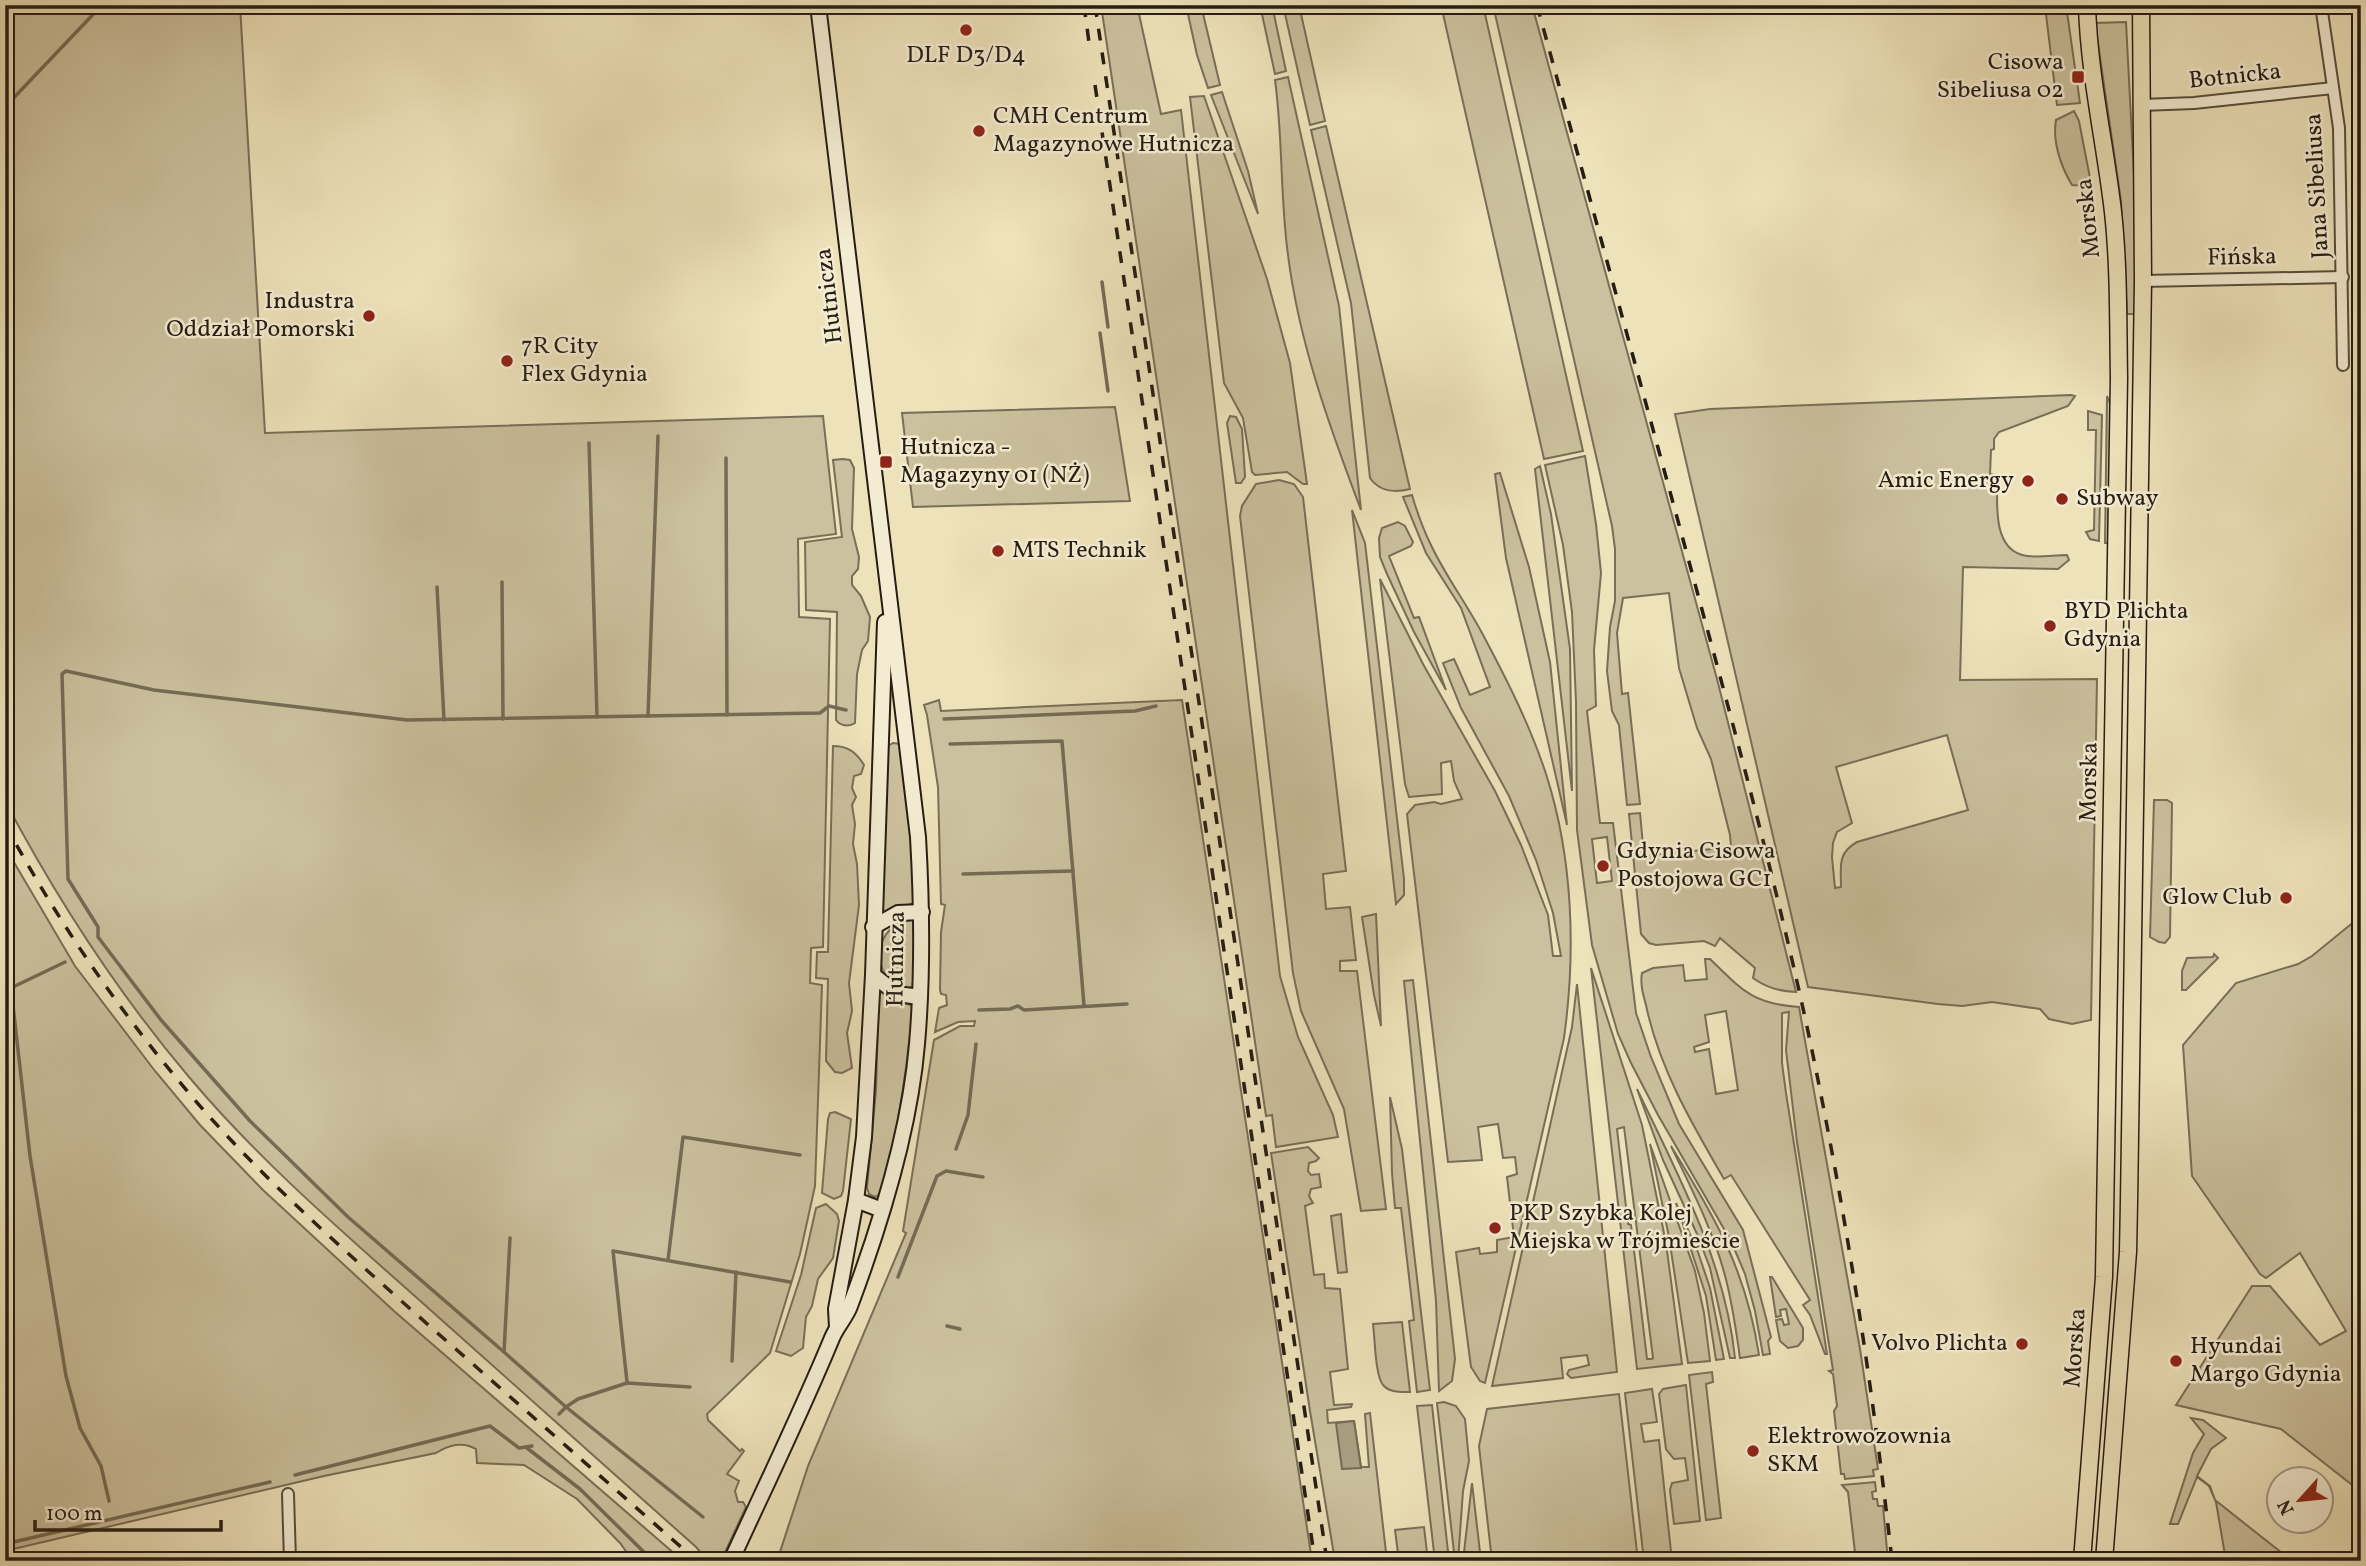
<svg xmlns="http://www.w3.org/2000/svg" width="2366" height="1566" viewBox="0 0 2366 1566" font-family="Vollkorn,serif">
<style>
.green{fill:#ccc19e;stroke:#786f58;stroke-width:2;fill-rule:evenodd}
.water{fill:#aa9f81;stroke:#756b55;stroke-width:2}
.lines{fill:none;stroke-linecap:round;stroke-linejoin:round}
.stream{stroke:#756b55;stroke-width:3.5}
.street-casing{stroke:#574e3d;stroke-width:14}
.secondary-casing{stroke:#251d13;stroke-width:18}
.primary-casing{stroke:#251d13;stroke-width:19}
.street{stroke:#f4ecd2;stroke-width:10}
.secondary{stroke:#f4ecd2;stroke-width:14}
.primary{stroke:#eee2ba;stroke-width:16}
.rail{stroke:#251d13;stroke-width:3.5;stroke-dasharray:12 12;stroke-linecap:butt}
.poi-dot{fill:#8f2418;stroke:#f4ecd2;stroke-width:2.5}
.labels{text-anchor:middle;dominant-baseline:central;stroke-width:5;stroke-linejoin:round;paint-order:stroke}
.poi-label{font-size:24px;fill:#251d13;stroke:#f4ecd2;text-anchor:start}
.street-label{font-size:24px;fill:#251d13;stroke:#f4ecd2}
</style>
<rect width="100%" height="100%" fill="#eee2ba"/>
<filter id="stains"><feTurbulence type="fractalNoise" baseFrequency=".00286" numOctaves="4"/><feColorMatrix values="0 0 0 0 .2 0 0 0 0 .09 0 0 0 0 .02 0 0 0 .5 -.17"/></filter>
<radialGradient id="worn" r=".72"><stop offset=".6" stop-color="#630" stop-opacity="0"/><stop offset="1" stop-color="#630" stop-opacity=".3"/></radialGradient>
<!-- green -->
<g class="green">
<path d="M5,5H240L265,433L823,416L836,534L798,539L799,617L830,619L823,947L811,948L810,983L822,985L815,1186L800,1254L770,1353L707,1414L708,1420L740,1451L742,1449L744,1451L727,1474L739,1481L735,1491L738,1502H743L746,1507L721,1561H708L696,1547C609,1470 523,1392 436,1315C350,1238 263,1165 189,1077C117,992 57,899 5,801Z"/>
<polygon points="1101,5 1137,5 1161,114 1181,110 1280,976 1298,1037 1333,1115 1338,1137 1276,1147 1272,1115 1266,1116"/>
<polygon points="1186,5 1201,5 1220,85 1208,88 1197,55"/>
<polygon points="1260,5 1272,5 1286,71 1275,74"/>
<polygon points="1283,5 1299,5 1325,121 1310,125"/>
<polygon points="1441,5 1483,5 1583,451 1544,459"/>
<path d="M1493,5H1532L1717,679L1796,992C1779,991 1767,988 1753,978L1755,968L1720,938L1715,946L1704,941L1656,945L1649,943L1641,934L1629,814L1640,813L1644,856L1731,847L1730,835L1711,759L1697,728L1679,668L1669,593L1623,598L1617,633L1622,694L1628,693L1640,804L1627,805L1619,725L1612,711L1607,671L1610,627L1615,601V549L1612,526Z"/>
<polygon points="1922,5 2066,5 2080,103 2057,105 2045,6"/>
<polygon points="2126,22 2136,214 2135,314 2127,314 2121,201 2095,23"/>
<path d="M1288,77L1339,306L1361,510C1330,428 1299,343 1288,255C1280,197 1283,138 1275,80Z"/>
<polygon points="1222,92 1248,171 1258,214 1211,95"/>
<polygon points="1204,96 1267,279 1290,363 1307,484 1303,484 1287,472 1255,475 1252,472 1243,418 1224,383 1190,97"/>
<path d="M2074,111L2079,121L2090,178C2084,185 2081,186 2072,185C2061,167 2052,141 2056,120Z"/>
<path d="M1326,126L1410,489C1394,493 1380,492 1370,478L1351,303L1311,130Z"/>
<path d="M2071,395L2075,396L2068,406L1999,432L1994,439V449L1991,450L1990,474L1997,475C1998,499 1991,546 2022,555C2036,559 2053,555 2067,555L2069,560L2058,569L1963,567L1960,680L2097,679L2091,1020L2072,1024L2049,1019L2040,1009L1992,1002L1962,1006L1938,1004L1808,987L1675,414L1710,409ZM1947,735L1968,810L1857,842C1837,853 1841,867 1841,887L1835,888L1832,857L1833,843L1837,832L1852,823L1836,767Z"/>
<polygon points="2107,396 2111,406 2109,543 2105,543"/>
<polygon points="1115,407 1130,501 913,507 902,413"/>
<polygon points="2088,411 2102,415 2099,541 2090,539 2086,532 2094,530 2096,430 2088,430"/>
<polygon points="1230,416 1236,417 1242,429 1245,477 1241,483 1236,483 1227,423"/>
<path d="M1585,456L1596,524L1601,573L1594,650L1596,706L1587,711L1600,823H1613L1636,1013L1651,1057L1679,1124L1743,1230L1771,1337L1768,1341L1770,1354L1763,1355L1755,1311L1745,1274L1731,1241L1658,1115L1631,1063L1618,1034L1592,945L1577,830L1576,702L1572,612L1563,545L1545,465ZM1607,837L1612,881L1597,883L1592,839Z"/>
<path d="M843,459L850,460L854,468L852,529L859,557L858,569L852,576V585L861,596L870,617L868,641L862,650L857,674L855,723C849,727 840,726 836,720L837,612L806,610L805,542L842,537L833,460Z"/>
<polygon points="1540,466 1551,514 1570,649 1572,791 1535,469"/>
<polygon points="1500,473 1529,567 1550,662 1567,825 1506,558 1495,474"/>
<polygon points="1279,480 1294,484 1303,497 1346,871 1323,874 1326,909 1350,907 1356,960 1340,961 1340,971 1357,971 1386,1209 1361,1211 1344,1109 1301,1011 1293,973 1240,516 1242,506 1256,484"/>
<path d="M1412,495C1417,512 1423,529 1431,545C1445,575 1466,603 1482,633C1506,678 1530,725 1546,774C1573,858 1576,951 1564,1038L1485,1383L1480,1381L1471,1367L1456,1252L1479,1248L1480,1254L1497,1252V1240L1514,1237L1507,1177L1517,1174L1515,1157L1503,1158L1498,1124L1478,1127L1482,1160L1448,1162L1407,814L1415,805L1434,802L1441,804L1462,799L1454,781L1451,761L1441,763L1442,794L1409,797L1405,784L1380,579L1423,664L1495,791L1521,845L1548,915L1553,956H1561L1553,913L1536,860L1509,796L1461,708L1443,663L1454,659L1470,695L1490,687L1461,608L1426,553L1403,497Z"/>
<polygon points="1352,510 1365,543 1404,879 1404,895 1396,904"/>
<polygon points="1398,522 1405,526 1413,542 1411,546 1389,556 1414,618 1419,617 1446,690 1414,632 1387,574 1380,557 1379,538 1382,528"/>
<polygon points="939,700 941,711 1182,700 1312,1561 769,1561 779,1555 808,1466 906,1233 903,1231 934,1040 960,1026 974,1026 975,1021 958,1022 935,1032 939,1008 947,1005 946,995 941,994 940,990 941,932 945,905 941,904 938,787 927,715 924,705"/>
<polygon points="893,743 900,744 905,750 912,819 915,903 899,907 881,916 886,747"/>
<path d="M833,746C848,746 856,752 864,765L861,774L854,776L852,788L856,797L852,805L855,824L853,844L857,864L859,905L849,983L852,1011L847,1033L852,1068L842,1073L835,1072L826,1061L828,979L816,978L817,952H828Z"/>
<polygon points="2154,800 2167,800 2172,803 2170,937 2165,943 2159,942 2150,937"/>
<path d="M5,847L75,966L155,1071L200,1125L263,1190L394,1311L683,1561H633L620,1543L577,1499L524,1465L477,1463L476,1449C462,1441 449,1445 436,1453L324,1476L5,1551Z"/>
<polygon points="1376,914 1381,1026 1374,995 1362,917"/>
<polygon points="2361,916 2361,1492 2281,1429 2176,1405 2252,1286 2270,1286 2320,1345 2346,1331 2300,1253 2266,1278 2260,1274 2192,1176 2183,1045 2236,983 2298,964 2312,956"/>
<path d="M915,919L914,986L907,989C867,979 872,922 915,919Z"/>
<polygon points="2214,954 2218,958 2186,990 2182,990 2182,971 2187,958 2213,957"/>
<path d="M1705,959H1710C1742,990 1752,1004 1799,1007L1860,1349L1878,1469L1873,1470L1874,1476L1845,1479L1844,1474H1841L1834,1411L1837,1406L1833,1374L1829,1371L1833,1370L1797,1142L1786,1050L1789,1012L1782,1013V1063L1786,1093L1827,1354H1825L1810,1315L1803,1305L1810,1300L1731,1175L1724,1179C1692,1124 1659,1068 1646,1005C1643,994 1640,984 1642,973L1653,968L1683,965L1685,981L1707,979ZM1726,1011L1738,1090L1716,1094L1709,1049L1695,1052L1694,1047L1709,1042L1705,1015Z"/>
<path d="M1591,968L1642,1125L1666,1243L1682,1364L1637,1369ZM1624,1127L1653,1358L1652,1359H1647L1631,1225L1628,1224L1617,1129Z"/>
<polygon points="1413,980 1455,1359 1452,1381 1439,1391 1436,1301 1404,981"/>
<polygon points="1577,984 1617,1372 1571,1378 1567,1374 1569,1370 1589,1365 1587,1355 1561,1358 1563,1378 1492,1386 1572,1027"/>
<path d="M881,988L899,1001L913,1006C907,1069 898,1132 882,1193L875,1197L869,1194L867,1188L876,1090L879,989Z"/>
<path d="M1637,1089C1678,1175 1725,1261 1735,1358H1730L1710,1268L1697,1234L1663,1160Z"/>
<polygon points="1390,1097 1402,1149 1430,1390 1417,1392 1409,1321 1414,1320 1401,1208 1395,1208 1392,1173"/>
<polygon points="835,1112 851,1119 843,1191 841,1196 834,1199 822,1193 828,1119 830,1113"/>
<polygon points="1650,1144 1695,1271 1704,1313 1710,1361 1688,1363 1669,1237"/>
<path d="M1671,1146C1715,1217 1746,1270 1759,1355L1740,1358C1736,1329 1732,1300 1724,1272C1712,1228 1690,1186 1671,1146Z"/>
<polygon points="1308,1147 1319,1158 1316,1161 1309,1163 1308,1171 1311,1175 1319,1174 1321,1187 1311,1189 1309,1196 1313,1203 1305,1206 1314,1275 1324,1274 1325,1288 1340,1289 1348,1369 1330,1372 1334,1405 1352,1404 1351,1407 1327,1410 1328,1423 1354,1421 1361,1467 1369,1467 1365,1414 1370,1413 1387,1561 1335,1561 1310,1411 1271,1153"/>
<polygon points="1676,1203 1698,1252 1710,1288 1724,1359 1716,1360 1706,1296"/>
<polygon points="826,1204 837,1214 839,1221 833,1258 818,1279 812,1306 806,1317 803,1348 791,1356 776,1351 801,1275 816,1208"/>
<polygon points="1341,1214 1347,1272 1338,1273 1331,1216"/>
<polygon points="1770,1277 1772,1277 1803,1328 1803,1340 1798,1346 1788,1348 1780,1341 1776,1320 1782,1319 1784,1325 1789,1324 1786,1309 1780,1310 1781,1316 1776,1317"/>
<path d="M1402,1322L1410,1392C1401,1392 1390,1393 1383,1385C1375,1375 1375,1338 1373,1324Z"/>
<polygon points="1712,1372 1713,1382 1706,1384 1721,1518 1706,1520 1689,1375"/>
<polygon points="1686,1385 1700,1521 1674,1524 1670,1490 1672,1483 1688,1480 1685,1458 1674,1459 1666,1449 1659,1394 1663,1389"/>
<polygon points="1652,1389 1657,1422 1641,1424 1644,1442 1659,1440 1672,1561 1644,1561 1625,1393"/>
<polygon points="1619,1394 1638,1561 1492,1561 1479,1446 1487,1409"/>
<polygon points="1444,1402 1456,1406 1465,1419 1469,1461 1463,1491 1458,1561 1455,1561 1437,1403"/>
<polygon points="1432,1405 1449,1561 1435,1561 1417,1406"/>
<polygon points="2191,1418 2203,1420 2226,1438 2211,1449 2197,1476 2210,1486 2215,1500 2292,1561 2226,1561 2216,1502 2209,1486 2197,1477 2178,1524 2170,1524 2193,1453 2204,1434"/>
<polygon points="1875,1482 1876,1491 1872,1492 1873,1499 1877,1499 1878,1506 1883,1506 1888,1561 1856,1561 1848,1492 1842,1485"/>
<polygon points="1472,1483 1481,1561 1463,1561"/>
<polygon points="1424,1527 1428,1561 1399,1561 1395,1530"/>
</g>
<!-- water -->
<polygon class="water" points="1354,1421 1361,1468 1342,1469 1336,1423"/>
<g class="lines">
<!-- stream -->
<g class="stream">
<polyline points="5,107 102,5"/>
<polyline points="1102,282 1108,327"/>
<polyline points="1100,333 1108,391"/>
<polyline points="589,443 597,717"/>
<polyline points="726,458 727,715"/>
<polyline points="502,582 503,719"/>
<polyline points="437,587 444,720"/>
<polyline points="648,716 658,436"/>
<polyline points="944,719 1135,711 1156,706"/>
<polyline points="950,744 1062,741 1084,1005"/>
<polyline points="963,874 1073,871"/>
<polyline points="65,962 11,988 30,1156 66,1376 80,1428 101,1466 109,1501"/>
<polyline points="979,1010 1010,1009 1018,1006 1024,1010 1127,1004"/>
<polyline points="956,1149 968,1115 976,1044"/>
<polyline points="510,1238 504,1352 566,1407 578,1399 627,1383 690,1387"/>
<polyline points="668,1260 683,1137 800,1155"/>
<polyline points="898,1277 937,1176 946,1171 983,1177"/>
<polyline points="947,1326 960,1329"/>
<polyline points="504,1352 348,1217 250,1121 161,1020 98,937 98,927 68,879 62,674 66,671 154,690 407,720 820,713 829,706 846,710"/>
<polyline points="732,1361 736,1272"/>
<polyline points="627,1382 613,1251 790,1282"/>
<polyline points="559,1414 566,1407 703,1517"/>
<polyline points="527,1448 580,1489 653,1561"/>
<polyline points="295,1475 490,1426 519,1448 532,1446"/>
<polyline points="5,1544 270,1482"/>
</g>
<!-- street casing -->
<g class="street-casing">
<g id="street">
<polyline points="2321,5 2339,128 2343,365"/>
<polyline points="2142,105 2194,103 2333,88"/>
<polyline points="2143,281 2343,277"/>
<polyline points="288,1494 290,1561"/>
</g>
</g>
<!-- secondary casing -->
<g class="secondary-casing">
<g id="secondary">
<polyline points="873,927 898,913 922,912"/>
<polyline points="873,975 897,994 920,997"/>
<polyline points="856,1200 882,1210"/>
<polyline points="837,1327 836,1309 856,1200 864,1137 873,975 885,622"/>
<path d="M731,1561C765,1487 801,1413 832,1338C837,1326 846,1317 850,1306C880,1226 910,1129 917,1044C923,975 922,906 918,837L818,5"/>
</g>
</g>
<!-- primary casing -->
<g class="primary-casing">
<g id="primary">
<path d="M2082,1561L2104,1277L2119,378C2118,323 2119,267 2113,212C2105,143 2089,75 2087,5"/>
<polyline points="2104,1561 2128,1252 2129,1202 2143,281 2141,5"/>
</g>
</g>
<!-- street -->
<use href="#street" class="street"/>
<!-- secondary -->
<use href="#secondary" class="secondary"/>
<!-- primary -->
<use href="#primary" class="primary"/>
<!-- rail -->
<g class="rail">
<polyline points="1084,5 1090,50"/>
<polyline points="1095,5 1327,1561"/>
<path d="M1537,5C1585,181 1633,356 1681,532C1725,695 1770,857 1806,1022C1844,1200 1872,1380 1892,1561"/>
<polyline points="1095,85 1315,1561"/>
<path d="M5,824C58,922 121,1014 194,1099C266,1183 351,1256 434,1330C522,1407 609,1484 697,1561"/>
</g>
</g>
<!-- markers -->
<g class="poi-dot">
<circle cx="966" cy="30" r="7"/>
<rect x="2071" y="70" width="14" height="14" rx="3.5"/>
<circle cx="979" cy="131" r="7"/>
<circle cx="369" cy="316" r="7"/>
<circle cx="507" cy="361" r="7"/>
<rect x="879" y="455" width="14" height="14" rx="3.5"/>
<circle cx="2028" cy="481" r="7"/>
<circle cx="2062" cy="499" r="7"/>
<circle cx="998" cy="551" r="7"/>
<circle cx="2050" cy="626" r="7"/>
<circle cx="1603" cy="866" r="7"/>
<circle cx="2286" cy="898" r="7"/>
<circle cx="1495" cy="1228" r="7"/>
<circle cx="2022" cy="1344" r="7"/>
<circle cx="2176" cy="1361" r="7"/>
<circle cx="1753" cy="1451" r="7"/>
</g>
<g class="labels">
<!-- poi labels -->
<g class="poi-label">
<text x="966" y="56" text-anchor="middle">DLF D3/D4</text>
<text x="2064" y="63" text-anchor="end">Cisowa<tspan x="2064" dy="28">Sibeliusa 02</tspan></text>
<text x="993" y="117">CMH Centrum<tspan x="993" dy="28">Magazynowe Hutnicza</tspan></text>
<text x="355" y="302" text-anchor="end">Industra<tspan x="355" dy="28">Oddział Pomorski</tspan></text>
<text x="521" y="347">7R City<tspan x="521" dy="28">Flex Gdynia</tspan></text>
<text x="900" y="448">Hutnicza -<tspan x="900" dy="28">Magazyny 01 (NŻ)</tspan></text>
<text x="2014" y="481" text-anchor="end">Amic Energy</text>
<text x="2076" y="499">Subway</text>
<text x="1012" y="551">MTS Technik</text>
<text x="2064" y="612">BYD Plichta<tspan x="2064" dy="28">Gdynia</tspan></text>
<text x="1617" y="852">Gdynia Cisowa<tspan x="1617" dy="28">Postojowa GC1</tspan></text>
<text x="2272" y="898" text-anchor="end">Glow Club</text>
<text x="1509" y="1214">PKP Szybka Kolej<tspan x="1509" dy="28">Miejska w Trójmieście</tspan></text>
<text x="2008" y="1344" text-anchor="end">Volvo Plichta</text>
<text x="2190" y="1347">Hyundai<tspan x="2190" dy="28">Margo Gdynia</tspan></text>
<text x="1767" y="1437">Elektrowozownia<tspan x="1767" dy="28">SKM</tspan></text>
</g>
<!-- street labels -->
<g class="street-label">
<text transform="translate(2235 77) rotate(-6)">Botnicka</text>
<text transform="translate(2318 186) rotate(-93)">Jana Sibeliusa</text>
<text transform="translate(2089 218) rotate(-96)">Morska</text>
<text transform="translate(2242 258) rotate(-1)">Fińska</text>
<text transform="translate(830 296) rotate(-97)">Hutnicza</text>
<text transform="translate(2090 782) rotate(-89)">Morska</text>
<text transform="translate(897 959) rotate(-89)">Hutnicza</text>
<text transform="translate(2076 1348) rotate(-86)">Morska</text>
</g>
</g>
<!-- margin -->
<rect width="2366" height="1566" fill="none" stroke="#eee2ba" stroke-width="28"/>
<rect x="7" y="7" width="2352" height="1552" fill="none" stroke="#251d13" stroke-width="3.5"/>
<rect x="14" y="14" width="2338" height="1538" fill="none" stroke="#251d13" stroke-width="2"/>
<!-- north arrow -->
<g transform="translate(2300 1500) rotate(243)"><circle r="33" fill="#f4ecd2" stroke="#a19986" stroke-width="2"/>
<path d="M0-5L12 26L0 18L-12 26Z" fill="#8f2418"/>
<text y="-10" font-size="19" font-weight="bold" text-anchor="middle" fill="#251d13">N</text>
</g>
<!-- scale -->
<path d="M35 1520v10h186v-10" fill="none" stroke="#251d13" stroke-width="3.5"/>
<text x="46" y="1520" font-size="21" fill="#251d13" stroke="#f4ecd2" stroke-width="5" paint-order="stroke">100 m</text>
<rect width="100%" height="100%" filter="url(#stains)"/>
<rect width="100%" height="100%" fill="url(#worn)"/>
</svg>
